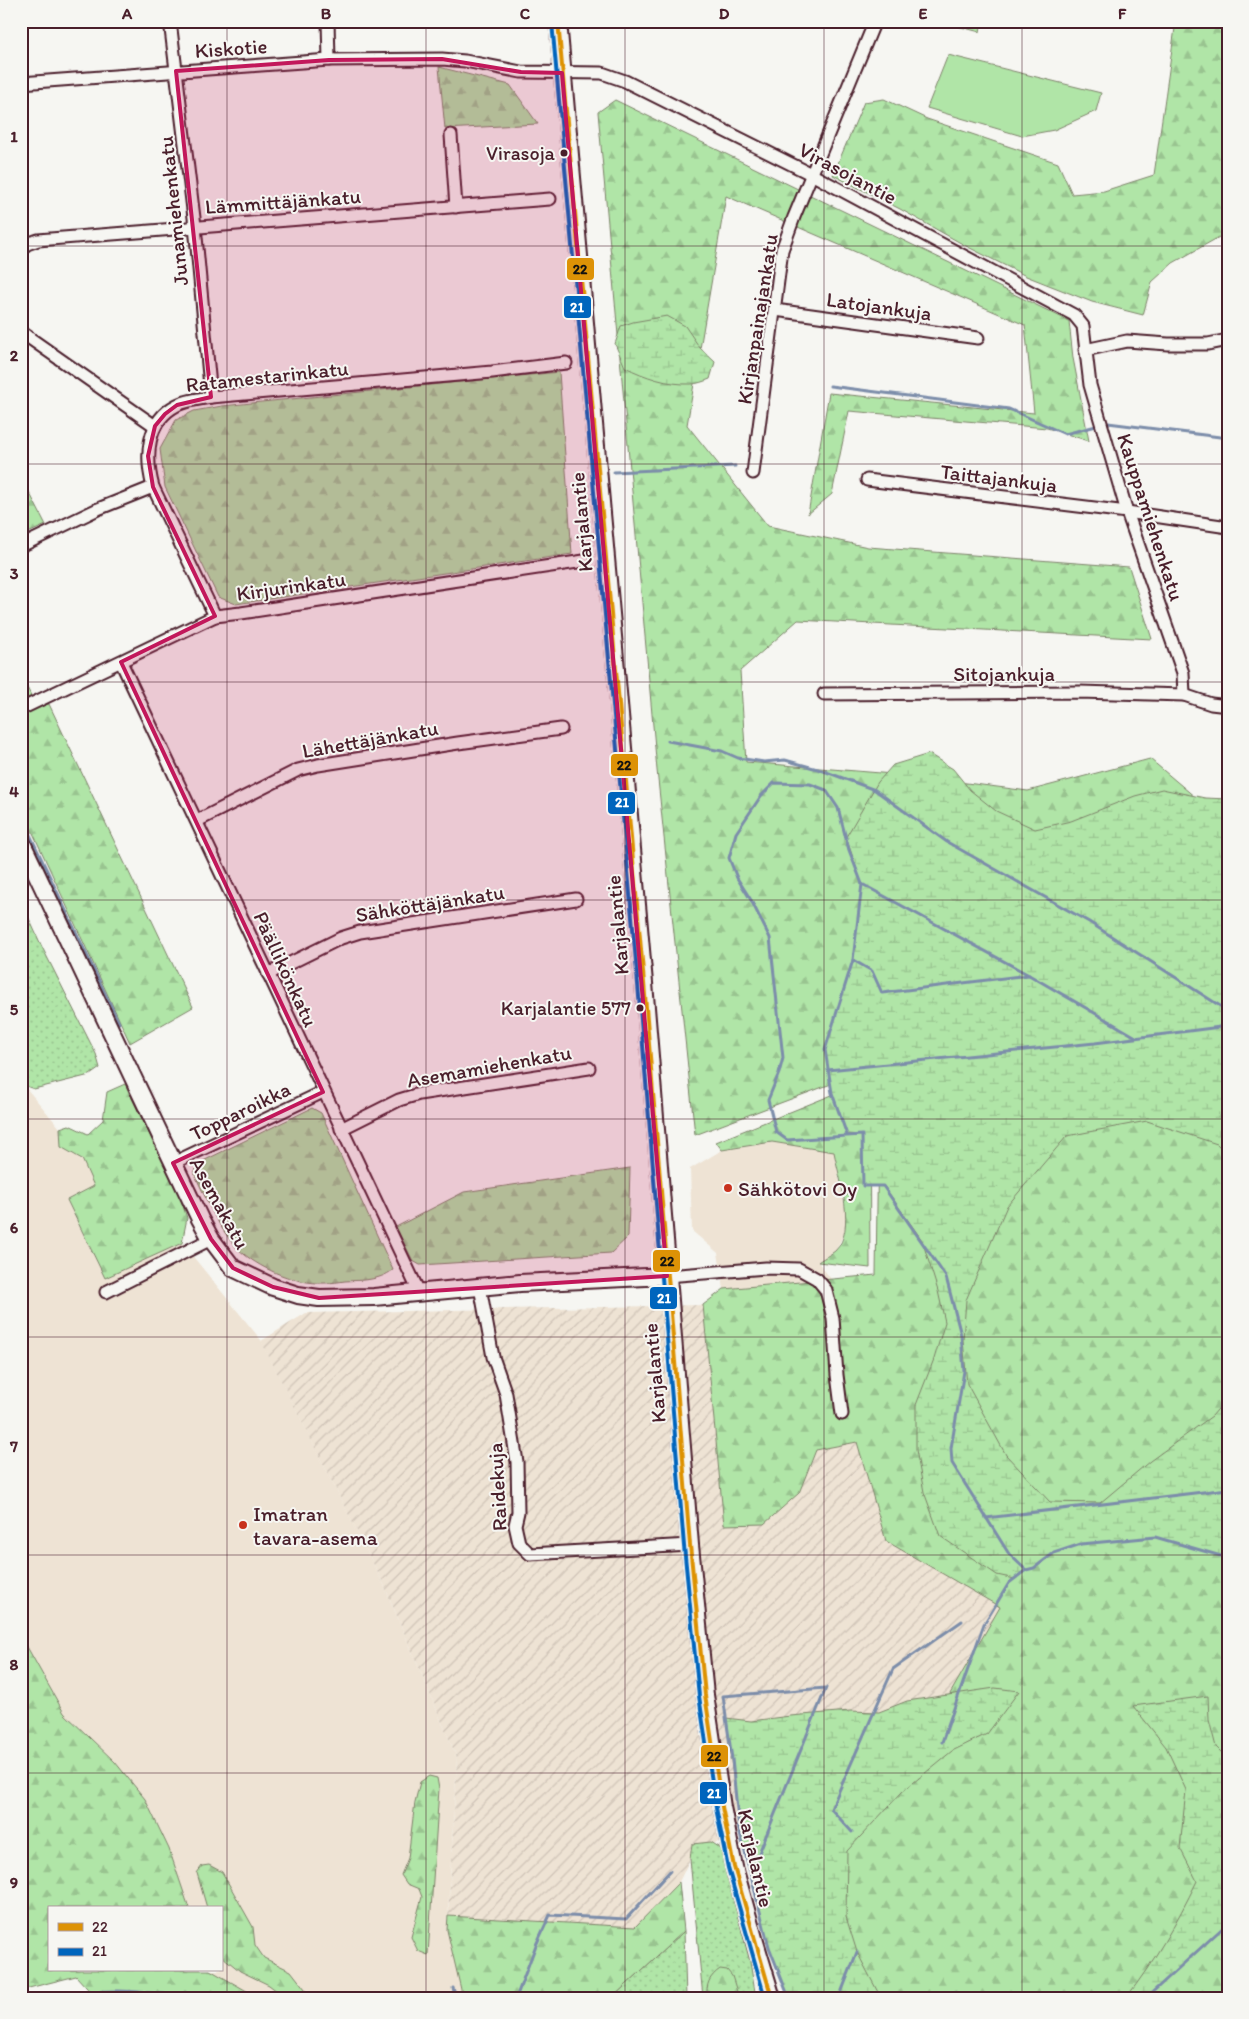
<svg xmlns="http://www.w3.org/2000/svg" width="1249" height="2019" viewBox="0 0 1249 2019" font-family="Itim,sans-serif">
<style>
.built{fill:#eee3d4}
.industrial{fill:url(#industrial-furrows)}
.grass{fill:url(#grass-dots);stroke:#7d8269}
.forest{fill:url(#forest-firs);stroke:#7d8269}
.wetland{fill:url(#wetland-marsh);stroke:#7d8269}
.pitch{fill:#b0e5a7;stroke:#7d8269}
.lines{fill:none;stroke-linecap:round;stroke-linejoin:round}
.stream{stroke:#7c8daa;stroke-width:3}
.street-casing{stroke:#4a1f2b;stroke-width:15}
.secondary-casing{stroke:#4a1f2b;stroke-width:20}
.street{stroke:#f6f6f2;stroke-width:11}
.secondary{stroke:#f6f6f2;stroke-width:16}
.bus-1-casing{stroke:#f6f6f2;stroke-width:8}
.bus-2-casing{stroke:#f6f6f2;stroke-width:8}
.bus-1{stroke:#dd9206;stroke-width:4}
.bus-2{stroke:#0065bd;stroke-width:4}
.marked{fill:#c2185b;fill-opacity:0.2;stroke:#c2185b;stroke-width:4;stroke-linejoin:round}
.grid{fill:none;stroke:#4a1f2b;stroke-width:1;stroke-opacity:0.55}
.bus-dot{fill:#4a1f2b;stroke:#f6f6f2;stroke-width:2}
.poi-dot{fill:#c8321e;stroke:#f6f6f2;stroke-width:2}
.labels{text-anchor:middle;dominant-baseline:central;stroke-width:4;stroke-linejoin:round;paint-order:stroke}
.bus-label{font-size:20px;fill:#4a1f2b;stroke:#f6f6f2;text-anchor:end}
.street-label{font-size:21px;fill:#4a1f2b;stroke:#f6f6f2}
.poi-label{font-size:21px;fill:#4a1f2b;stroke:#f6f6f2;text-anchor:start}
.line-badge{stroke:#f6f6f2;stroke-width:2}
.badge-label{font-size:14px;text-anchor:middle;font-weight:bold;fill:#fff}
.pale-badge-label{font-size:14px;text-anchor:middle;font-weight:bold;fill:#111}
.neatline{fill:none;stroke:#4a1f2b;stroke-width:2}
.grid-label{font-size:16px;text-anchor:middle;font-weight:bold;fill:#4a1f2b}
</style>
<defs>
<pattern id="industrial-furrows" width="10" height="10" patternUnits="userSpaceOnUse" patternTransform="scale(1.25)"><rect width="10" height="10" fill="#eee3d4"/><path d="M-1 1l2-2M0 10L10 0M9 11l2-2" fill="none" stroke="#cec2b6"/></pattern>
<pattern id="grass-dots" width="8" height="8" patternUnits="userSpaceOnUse" patternTransform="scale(1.25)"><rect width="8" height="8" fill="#b0e5a7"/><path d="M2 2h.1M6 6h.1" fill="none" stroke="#99c490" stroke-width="1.8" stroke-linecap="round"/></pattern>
<pattern id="forest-firs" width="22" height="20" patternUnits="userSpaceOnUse" patternTransform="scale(1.25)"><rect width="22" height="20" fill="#b0e5a7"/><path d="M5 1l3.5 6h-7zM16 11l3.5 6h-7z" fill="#99c490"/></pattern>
<pattern id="wetland-marsh" width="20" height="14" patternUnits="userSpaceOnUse" patternTransform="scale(1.25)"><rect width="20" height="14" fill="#b0e5a7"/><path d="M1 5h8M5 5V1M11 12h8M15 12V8" fill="none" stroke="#99c490"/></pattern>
</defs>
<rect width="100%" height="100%" fill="#f6f6f2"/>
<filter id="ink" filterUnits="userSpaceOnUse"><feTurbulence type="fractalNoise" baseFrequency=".02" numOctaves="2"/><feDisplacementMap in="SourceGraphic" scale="10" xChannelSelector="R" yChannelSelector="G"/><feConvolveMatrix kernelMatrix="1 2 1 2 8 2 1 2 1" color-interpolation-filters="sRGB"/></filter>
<g filter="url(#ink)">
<!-- built -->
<g class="built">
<polygon points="21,1082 60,1128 62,1147 82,1159 94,1186 67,1200 105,1278 182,1243 261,1340 383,1583 457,1758 447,1930 463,1998 259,1998 211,1972 210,1970 221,1970 221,1908 189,1908 169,1849 145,1799 115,1762 64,1713 21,1636"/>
<polygon points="772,1142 834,1152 847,1219 844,1233 836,1250 818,1262 831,1279 724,1289 718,1253 692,1231 690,1169 722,1150"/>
</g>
<!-- industrial -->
<polygon class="industrial" points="703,1305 724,1525 799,1493 816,1450 857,1442 887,1541 1000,1607 939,1713 751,1824 715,1843 692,1844 690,1859 679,1882 635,1927 448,1916 457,1758 383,1583 261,1341 306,1313"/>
<!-- grass -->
<g class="grass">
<polygon points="21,901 42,947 96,1054 100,1068 90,1075 34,1089 23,1085 21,1082"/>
<polygon points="711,1842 719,1847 721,1851 750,1962 756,1998 703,1998 690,1859 692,1844"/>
<polygon points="684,1931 686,1998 612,1998"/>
</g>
<!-- forest -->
<g class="forest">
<polygon points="1176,21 1228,21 1228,232 1173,263 1152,282 1143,315 1092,302 1026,276 966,246 900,209 833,175 864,102 884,99 927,119 1058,163 1072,194 1104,191 1154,175"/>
<polygon points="439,67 510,85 538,124 445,129"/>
<polygon points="615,100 1069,321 1073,358 1089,441 1047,428 849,411 832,494 808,514 829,393 1034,413 1025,325 726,196 687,425 768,526 868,547 1129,567 1152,639 798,620 740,671 746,762 905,775 1028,791 1150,759 1202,803 1228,805 1228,1998 797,1998 774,1917 939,1713 1000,1607 886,1541 857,1442 816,1450 799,1493 764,1524 724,1525 703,1305 724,1289 876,1275 879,1066 695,1135 657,770 598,112"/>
<polygon points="559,372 572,554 236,604 218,597 165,487 160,449 176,420 194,411 222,406"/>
<polygon points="21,476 46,525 21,536"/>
<polygon points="21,676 37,707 49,704 193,1007 130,1043 21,807"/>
<path d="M869,1080L870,1268L818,1262C823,1258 830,1255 835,1251C857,1230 839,1178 834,1152L772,1142L722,1150L716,1142Z"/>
<polygon points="125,1084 180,1197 187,1218 182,1243 105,1278 67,1200 94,1186 82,1159 61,1147 60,1128 69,1125 88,1134 103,1120 107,1092"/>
<path d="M312,1108L321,1113L393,1270C378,1281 363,1280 345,1281C332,1283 320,1284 307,1282C281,1278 247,1262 231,1241C215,1221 205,1196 194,1173L199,1163Z"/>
<polygon points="630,1168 628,1237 611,1253 420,1265 413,1261 396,1227 464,1192"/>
<polygon points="21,1636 64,1713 115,1762 145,1799 169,1849 189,1908 49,1908 49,1970 210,1970 259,1998 96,1998 76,1976 21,1990"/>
<polygon points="429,1776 437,1778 439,1789 428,1955 418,1951 411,1937 422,1897 419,1889 407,1884 401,1875 408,1858 415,1802 420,1782"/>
<polygon points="209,1865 222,1872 253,1927 255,1945 264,1958 291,1971 312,1998 286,1998 269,1985 240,1971 223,1957 221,1954 221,1908 207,1908 197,1873 202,1866"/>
<polygon points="679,1882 684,1931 612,1998 463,1998 447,1930 448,1916 635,1927"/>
<path d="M720,1969L727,1970L732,1976L739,1998H707C706,1984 709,1977 720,1969Z"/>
</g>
<!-- wetland -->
<g class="wetland">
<path d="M667,316L685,326L700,348L715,362L710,379C705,381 697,384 691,384C668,385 645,377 625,367L615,344L621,326L633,322Z"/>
<polygon points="929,754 953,769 970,790 996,811 1035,829 1071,821 1135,796 1162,789 1205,798 1228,799 1228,1155 1217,1144 1147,1121 1067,1136 1007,1206 966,1300 963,1340 967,1384 1006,1455 1050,1502 1100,1503 1150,1461 1212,1416 1228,1397 1228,1558 1155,1537 1081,1544 1054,1553 1034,1568 1026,1570 1015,1579 997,1575 940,1536 924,1492 916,1450 916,1405 934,1359 945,1322 938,1291 922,1240 884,1186 863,1186 862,1135 846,1134 832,1093 825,1050 853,960 862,884 846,837 878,782 893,765"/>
<polygon points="995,1688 1019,1691 987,1734 952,1751 902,1792 847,1851 846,1917 857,1952 881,1998 789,1998 769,1947 739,1829 726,1718 751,1721 790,1716 850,1711 879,1712 907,1701"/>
<path d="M1208,1696L1209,1720L1216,1747L1228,1759V1923L1146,1998H1126C1154,1962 1177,1922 1197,1881L1180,1848L1186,1790L1166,1747L1133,1706Z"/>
</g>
<!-- pitch -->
<g class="pitch">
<polygon points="958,21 982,21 980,32 957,26"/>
<polygon points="948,55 1101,93 1096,111 1054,130 1022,136 927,108"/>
</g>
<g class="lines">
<!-- stream -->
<g class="stream">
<polyline points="830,386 1009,409 1065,434 1108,423 1228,438"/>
<polyline points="614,472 735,466"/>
<polyline points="668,741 722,751 738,758 764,762 785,760 821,770 875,790 947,842 1089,922 1228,1011"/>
<polyline points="21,816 119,1023"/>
<polyline points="862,884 1029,975 1136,1037"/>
<polyline points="853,960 872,971 882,993 1029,975"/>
<polyline points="828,1070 1095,1043 1228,1026"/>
<polyline points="847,1135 832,1093 825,1050 853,960 862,884 849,850 838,808 826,790 810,784 774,783 761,796 736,833 729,858 737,878 751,900 770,938 783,1058 779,1073 768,1100 776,1132 787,1140 862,1135 863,1186 883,1186 946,1277 961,1335 964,1371 951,1448 952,1463 1009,1554 1026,1570"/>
<polyline points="986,1518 1228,1489"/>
<polyline points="942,1742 984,1624 1009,1583 1026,1570 1034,1568 1054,1553 1081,1544 1155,1537 1228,1558"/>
<polyline points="852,1832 831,1809 893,1669 962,1621"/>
<polyline points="759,1853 826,1688 723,1696 732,1759 739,1829 769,1947 789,1998"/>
<polyline points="453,1988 456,1998"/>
<path d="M54,1998C103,1985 153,1993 202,1998"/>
<polyline points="516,1998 536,1945 550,1915 626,1919 670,1871"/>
<polyline points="839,1998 857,1952"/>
<polyline points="1146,1998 1228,1923"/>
</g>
<!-- street casing -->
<g class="street-casing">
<g id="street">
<polyline points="170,21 195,226 211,397"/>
<polyline points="328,21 329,60"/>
<polyline points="21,83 329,60 442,59 465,61 521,72 602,73 625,81 811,174 1074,315 1083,326 1090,385 1127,512 1183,673 1184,695"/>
<polyline points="451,135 456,207"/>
<polyline points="21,249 27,244 38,240 550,199"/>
<polyline points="775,310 978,338"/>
<polyline points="21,332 155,426"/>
<polyline points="1085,350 1127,341 1168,344 1208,344 1228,340"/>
<polyline points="753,473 782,250 794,217 875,21"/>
<polyline points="867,480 1127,512 1228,527"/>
<polyline points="21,546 98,509 153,487"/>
<path d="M215,616L153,487C145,457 146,421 177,405C187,400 200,399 211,397L492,372L566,363"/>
<polyline points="121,662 419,1292"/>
<polyline points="824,694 1080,692 1184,695 1211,704 1228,706"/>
<polyline points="21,709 215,616 241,613 584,561"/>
<polyline points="197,821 298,770 318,765 458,743 561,729"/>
<polyline points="268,974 341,938 360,932 576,899"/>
<polyline points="341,1129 399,1100 419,1094 589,1068"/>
<polyline points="173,1163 323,1092"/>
<polyline points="667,1276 766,1268 799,1269 817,1279 826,1290 833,1318 837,1375 842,1414"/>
<polyline points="480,1287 493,1357 506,1394 517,1462 518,1512 515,1525 519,1543 530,1554 690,1545"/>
<polyline points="106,1292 211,1239"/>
</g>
</g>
<!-- secondary casing -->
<g class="secondary-casing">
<g id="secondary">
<polyline points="558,21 644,983 690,1545 705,1695 722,1807 734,1867 755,1942 772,1998"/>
<polyline points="21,841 200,1219 211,1239 233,1268 273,1287 298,1295 319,1298 374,1297 520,1283 667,1276"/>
</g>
</g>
<!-- street -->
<use href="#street" class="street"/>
<!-- secondary -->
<use href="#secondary" class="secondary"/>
<!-- bus-1 casing -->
<g class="bus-1-casing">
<polyline id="bus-1" points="558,21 644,983 690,1545 705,1695 722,1807 734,1867 772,1998"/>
</g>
<!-- bus-2 casing -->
<g class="bus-2-casing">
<polyline id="bus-2" points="552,22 638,984 684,1546 699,1696 716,1808 728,1868 765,1998"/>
</g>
<!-- bus-1 -->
<use href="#bus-1" class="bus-1"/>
<!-- bus-2 -->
<use href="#bus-2" class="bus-2"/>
</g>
</g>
<!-- marked area -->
<path class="marked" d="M442,59L521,72L562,73L667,1276L319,1298L273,1287L233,1268L211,1239L173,1163L323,1092L121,662L215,616L153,487L148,456L155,426L165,414L177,405L211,397L176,71L329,60Z"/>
<!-- grid -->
<path class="grid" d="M227,21V1998M426,21V1998M625,21V1998M824,21V1998M1022,21V1998M21,246H1228M21,464H1228M21,682H1228M21,900H1228M21,1119H1228M21,1337H1228M21,1555H1228M21,1773H1228"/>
<!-- markers -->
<g class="bus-dot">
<circle cx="564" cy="153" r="4.5"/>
<circle cx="640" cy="1008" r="4.5"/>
</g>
<g class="poi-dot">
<circle cx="728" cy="1188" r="5"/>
<circle cx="243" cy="1525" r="5"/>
</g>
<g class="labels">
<!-- bus labels -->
<g class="bus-label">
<text x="555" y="153">Virasoja</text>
<text x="631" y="1008">Karjalantie 577</text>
</g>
<!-- street labels -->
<g class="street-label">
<text transform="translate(231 48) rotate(-4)">Kiskotie</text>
<text transform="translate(848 173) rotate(28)">Virasojantie</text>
<text transform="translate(283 201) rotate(-4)">Lämmittäjänkatu</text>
<text transform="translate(173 211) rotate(-96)">Junamiehenkatu</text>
<text transform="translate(879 306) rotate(8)">Latojankuja</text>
<text transform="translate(757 319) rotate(-81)">Kirjanpainajankatu</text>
<text transform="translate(267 376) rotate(-6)">Ratamestarinkatu</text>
<text transform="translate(999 478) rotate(7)">Taittajankuja</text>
<text transform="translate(1151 517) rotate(72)">Kauppamiehenkatu</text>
<text transform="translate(581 522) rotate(-95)">Karjalantie</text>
<text transform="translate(291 586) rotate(-8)">Kirjurinkatu</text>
<text x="1004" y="673">Sitojankuja</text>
<text transform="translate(370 739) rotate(-10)">Lähettäjänkatu</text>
<text transform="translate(430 903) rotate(-9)">Sähköttäjänkatu</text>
<text transform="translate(617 925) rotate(-95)">Karjalantie</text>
<text transform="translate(286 969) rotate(65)">Päällikönkatu</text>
<text transform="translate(489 1066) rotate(-10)">Asemamiehenkatu</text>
<text transform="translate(240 1111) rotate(-26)">Topparoikka</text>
<text transform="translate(220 1203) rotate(61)">Asemakatu</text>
<text transform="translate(654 1373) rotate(-95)">Karjalantie</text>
<text transform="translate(497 1487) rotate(-93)">Raidekuja</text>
<text transform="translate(756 1858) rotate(77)">Karjalantie</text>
</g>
<!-- poi labels -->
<g class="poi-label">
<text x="738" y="1188">Sähkötovi Oy</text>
<text x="253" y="1513">Imatran<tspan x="253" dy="24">tavara-asema</tspan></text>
</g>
</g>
<g class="line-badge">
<rect x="566" y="257" width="29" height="24" rx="5" fill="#dd9206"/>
<rect x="563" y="295" width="29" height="24" rx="5" fill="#0065bd"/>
<rect x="610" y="753" width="29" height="24" rx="5" fill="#dd9206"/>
<rect x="607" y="791" width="29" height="24" rx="5" fill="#0065bd"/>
<rect x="652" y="1249" width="29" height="24" rx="5" fill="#dd9206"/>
<rect x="649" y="1286" width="29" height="24" rx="5" fill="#0065bd"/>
<rect x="700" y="1744" width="29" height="24" rx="5" fill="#dd9206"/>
<rect x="699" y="1781" width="29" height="24" rx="5" fill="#0065bd"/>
</g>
<g class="badge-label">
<text x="577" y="312">21</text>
<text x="622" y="807">21</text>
<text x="664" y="1303">21</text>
<text x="714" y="1798">21</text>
</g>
<g class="pale-badge-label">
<text x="580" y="274">22</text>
<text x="624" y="770">22</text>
<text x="667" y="1266">22</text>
<text x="714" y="1761">22</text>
</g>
<!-- margin -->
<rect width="1249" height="2019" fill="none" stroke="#f6f6f2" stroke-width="55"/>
<!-- legend -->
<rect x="48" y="1906" width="175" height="65" fill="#f6f6f2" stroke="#b1a0a2"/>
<rect x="58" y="1923" width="25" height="8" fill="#dd9206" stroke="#b1a0a2"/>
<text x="92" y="1932" font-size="15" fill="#4a1f2b">22</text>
<rect x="58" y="1948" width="25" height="8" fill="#0065bd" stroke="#b1a0a2"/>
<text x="92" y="1956" font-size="15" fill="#4a1f2b">21</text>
<rect x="28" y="28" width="1194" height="1964" class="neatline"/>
<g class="grid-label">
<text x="127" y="19">A</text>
<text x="326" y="19">B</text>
<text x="525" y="19">C</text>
<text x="724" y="19">D</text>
<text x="923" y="19">E</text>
<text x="1122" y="19">F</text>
<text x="14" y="142">1</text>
<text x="14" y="361">2</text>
<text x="14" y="579">3</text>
<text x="14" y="797">4</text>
<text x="14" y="1015">5</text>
<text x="14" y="1233">6</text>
<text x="14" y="1452">7</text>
<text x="14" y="1670">8</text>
<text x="14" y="1888">9</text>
</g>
</svg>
